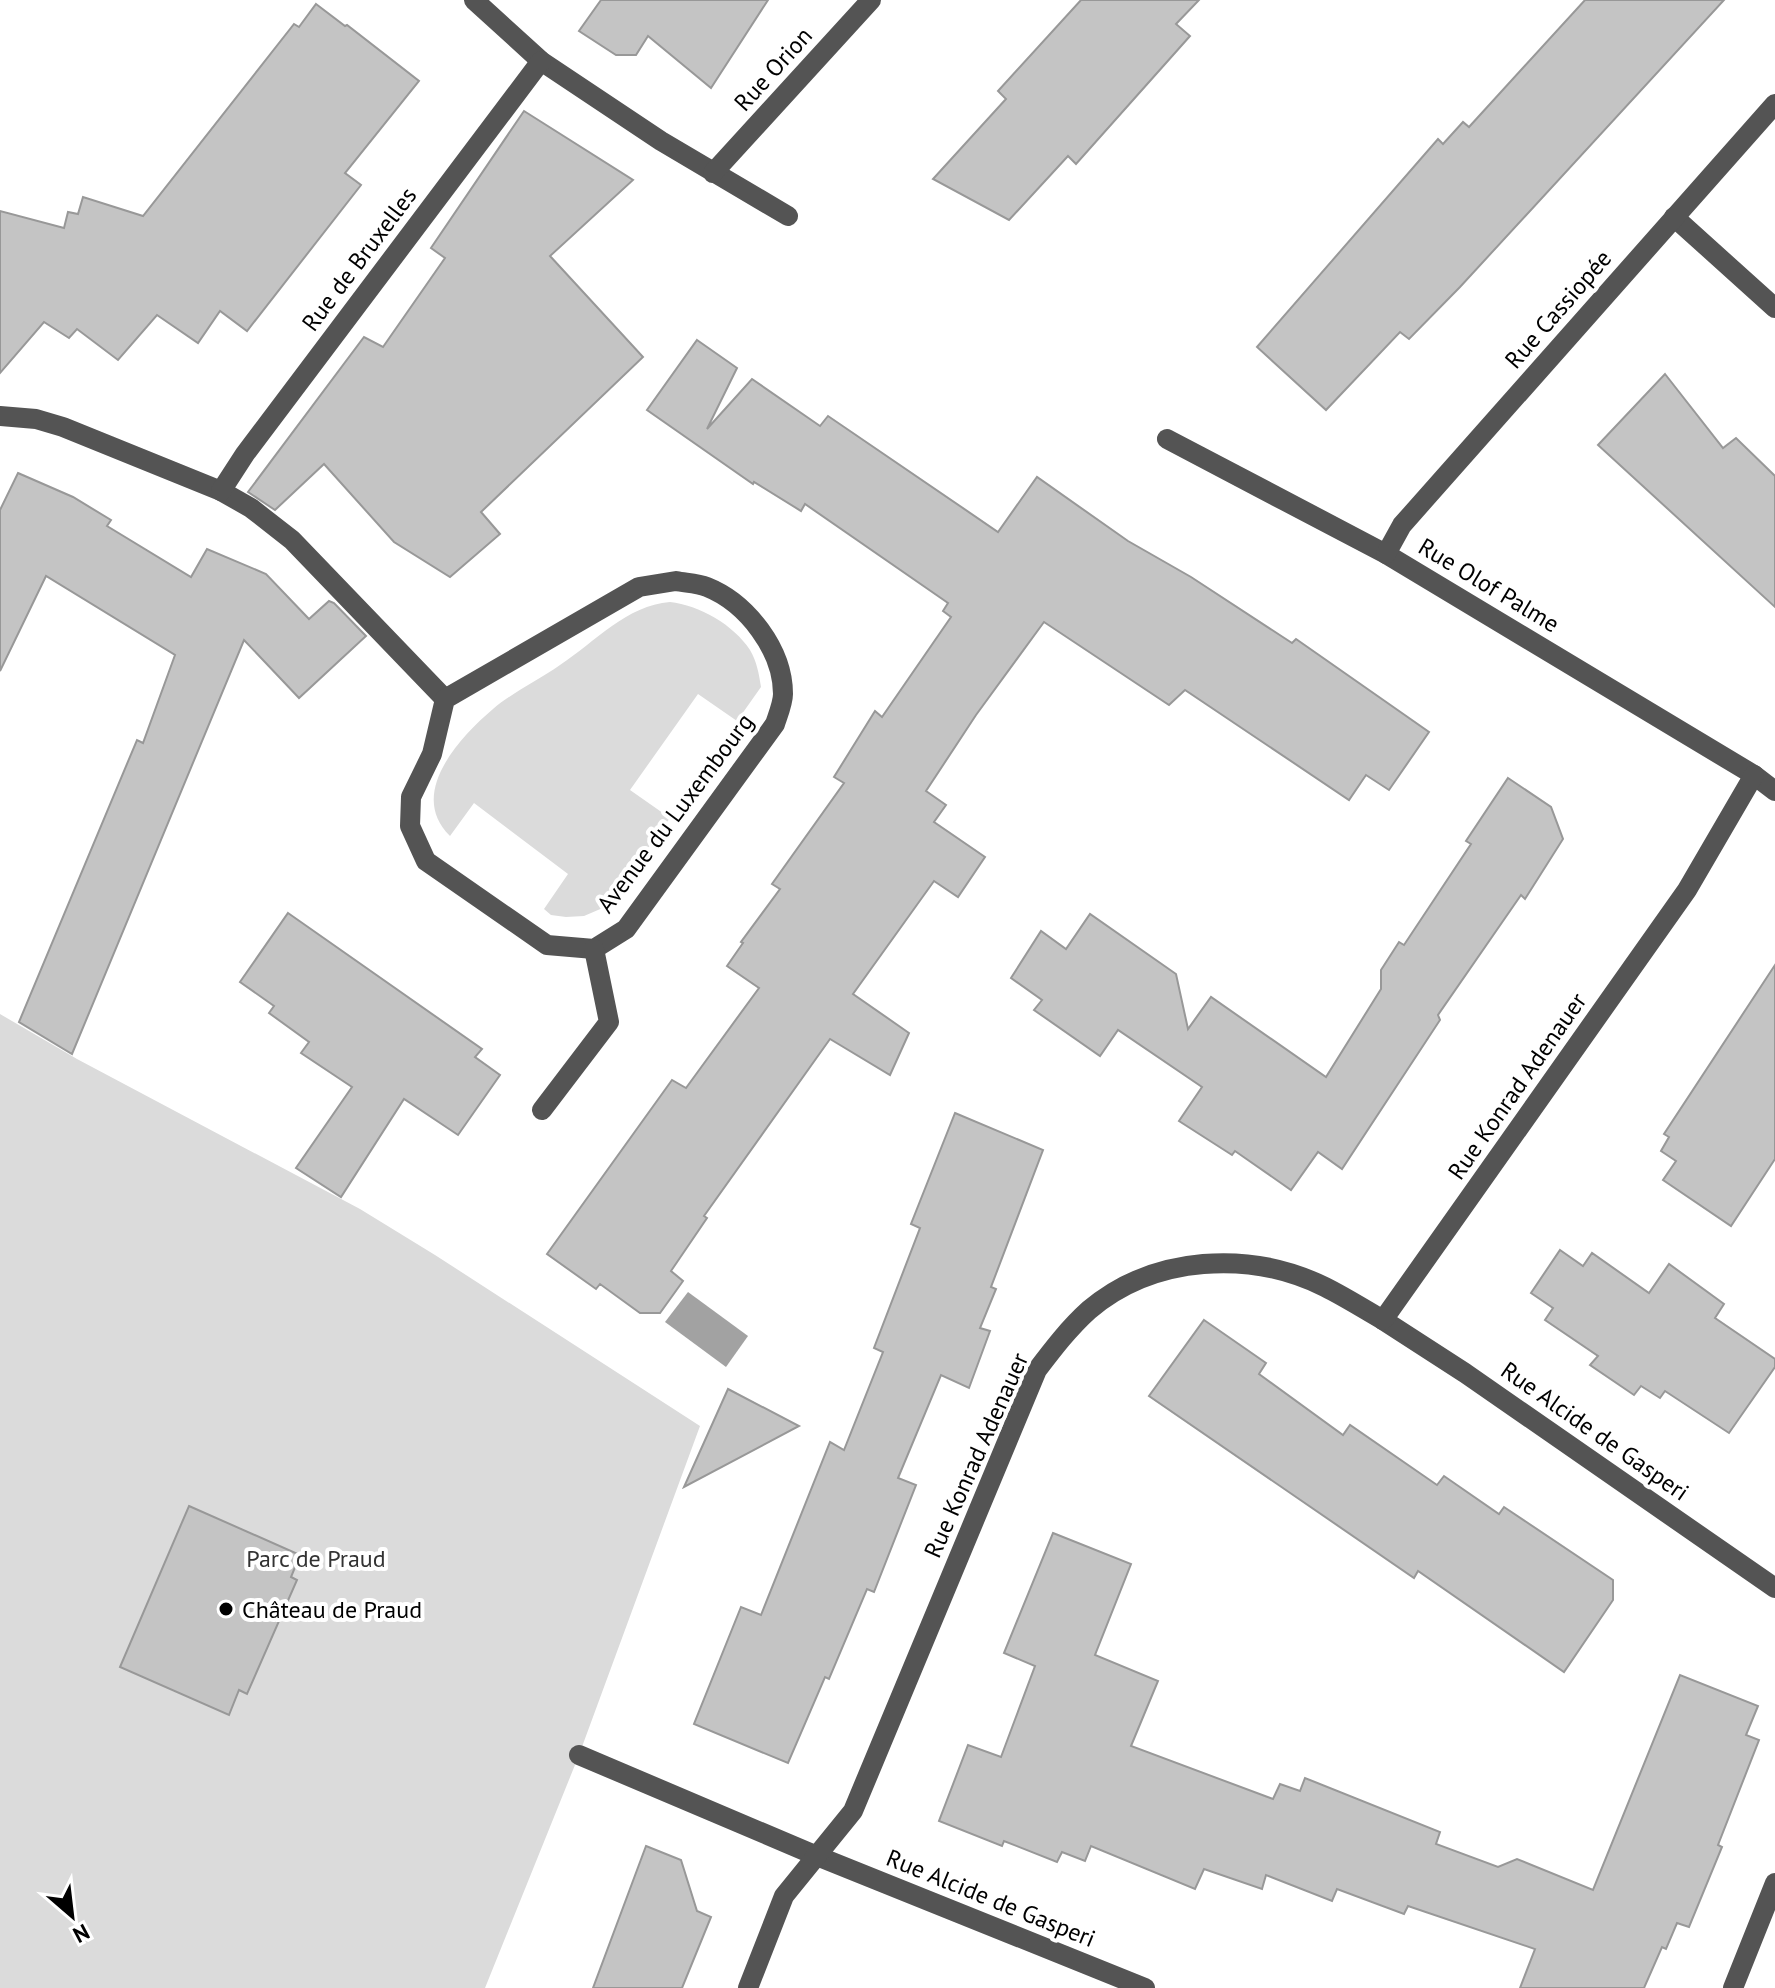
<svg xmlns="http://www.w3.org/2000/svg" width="1775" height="1988" viewBox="0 0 1775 1988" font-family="'PT Sans',sans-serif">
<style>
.green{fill:#dbdbdb}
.water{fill:#a2a2a2}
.building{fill:#c4c4c4;stroke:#989898;stroke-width:2}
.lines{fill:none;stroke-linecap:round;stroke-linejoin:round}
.minor{stroke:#545454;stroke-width:20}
.poi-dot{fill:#000;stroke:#fff;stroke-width:3}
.labels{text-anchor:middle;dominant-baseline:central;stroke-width:8;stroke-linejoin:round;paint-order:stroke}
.street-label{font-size:24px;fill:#000;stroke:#fff}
.park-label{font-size:24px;fill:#323232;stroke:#fff}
.poi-label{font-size:24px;fill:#000;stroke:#fff;text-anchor:start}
</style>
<rect width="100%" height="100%" fill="#fff"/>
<!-- green -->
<g class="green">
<path d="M670,602C699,605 734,625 750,650C757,662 759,674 761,687L737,721L698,694L630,790L670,818L605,907L584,916L566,917L551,915L544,909L568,874L474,803L450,836C407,794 459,738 493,709C513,692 539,680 560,665C595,642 627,605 670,602Z"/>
<polygon points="0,1014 77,1059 360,1209 435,1255 700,1426 579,1755 485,1988 0,1988"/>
</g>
<!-- water -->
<polygon class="water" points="688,1292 748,1336 726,1367 665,1322"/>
<!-- building -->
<g class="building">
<polygon points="601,0 768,0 711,88 648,36 636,55 616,55 579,31"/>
<polygon points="1081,0 1199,0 1176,24 1190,36 1076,164 1068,156 1009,220 933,179 1006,99 998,91"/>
<polygon points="1585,0 1724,0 1460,287 1409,339 1400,332 1326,410 1257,347 1438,139 1443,144 1463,122 1469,127"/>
<polygon points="316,4 345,26 347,25 419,81 345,173 361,185 247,331 220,311 198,343 157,315 118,360 77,329 69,338 44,322 0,373 0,211 64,228 68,212 78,214 83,197 143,216 294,24 299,27"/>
<polygon points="524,111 633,180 550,256 643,357 481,512 500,534 450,577 394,542 324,464 275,510 248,492 364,337 383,347 445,258 431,248"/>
<polygon points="697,340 737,368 707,429 752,379 820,426 828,416 998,532 1037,477 1128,541 1191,577 1292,643 1296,639 1429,732 1389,790 1366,775 1349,800 1185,690 1169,705 1044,622 976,715 926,791 946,805 934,822 985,857 958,897 934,881 853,994 909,1033 890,1075 830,1039 704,1216 707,1218 671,1271 683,1281 660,1313 640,1313 600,1284 596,1289 547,1254 672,1080 686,1088 759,988 727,966 743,943 741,942 780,889 772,884 844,783 834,777 875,711 882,717 951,617 943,611 948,603 805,504 801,511 754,482 753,484 647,410"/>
<polygon points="1665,374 1723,448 1736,438 1775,476 1775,607 1598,445"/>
<polygon points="18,473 73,497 111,520 107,526 191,577 207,549 266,574 309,619 329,601 334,603 366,636 299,698 244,640 72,1054 19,1022 137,740 143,743 175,655 46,576 0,671 0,510"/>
<polygon points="1508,778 1551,807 1563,839 1525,899 1521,895 1438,1015 1440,1020 1342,1169 1318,1152 1291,1190 1235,1151 1232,1155 1179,1121 1202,1087 1118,1030 1100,1056 1034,1010 1042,1000 1011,978 1041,931 1066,949 1090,914 1176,974 1188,1029 1211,997 1326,1077 1381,989 1381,970 1399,942 1404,945 1471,844 1466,841"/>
<polygon points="288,913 482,1049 475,1057 500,1075 458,1135 404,1099 341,1197 296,1168 352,1087 301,1053 309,1042 269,1013 274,1006 240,982"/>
<polygon points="1775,965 1775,1159 1731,1226 1663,1180 1676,1161 1661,1151 1669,1137 1664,1134"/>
<polygon points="955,1113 1043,1150 991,1287 996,1289 980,1328 990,1331 969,1388 941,1375 898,1478 916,1485 874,1592 867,1589 829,1679 825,1677 788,1763 694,1724 741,1607 761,1615 830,1442 844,1450 883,1352 874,1348 920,1228 911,1224"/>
<polygon points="1560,1250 1583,1266 1592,1253 1649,1293 1669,1264 1724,1304 1715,1318 1775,1359 1775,1367 1729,1433 1665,1391 1660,1398 1641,1386 1634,1395 1590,1365 1598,1356 1545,1320 1553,1308 1531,1293"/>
<polygon points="1204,1320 1266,1363 1259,1374 1343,1435 1350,1425 1437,1485 1444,1476 1499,1514 1504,1507 1613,1580 1613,1600 1564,1672 1418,1571 1414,1578 1149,1396"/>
<polygon points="728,1389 799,1426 684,1487"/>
<polygon points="189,1506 300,1555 291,1577 297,1580 247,1694 239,1690 229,1715 120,1667"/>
<polygon points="1053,1533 1131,1564 1095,1655 1158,1681 1131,1746 1273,1799 1280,1784 1300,1791 1305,1778 1440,1832 1436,1844 1498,1867 1517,1859 1593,1890 1680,1675 1758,1706 1746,1735 1759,1740 1718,1845 1722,1847 1689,1927 1677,1923 1666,1949 1662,1947 1644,1988 1520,1988 1535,1949 1408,1906 1404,1914 1337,1889 1332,1901 1266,1875 1262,1889 1204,1869 1195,1889 1091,1846 1085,1861 1062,1852 1057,1862 1004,1841 1002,1846 939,1821 968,1745 1001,1757 1035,1666 1004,1653"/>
<polygon points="646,1846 681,1860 697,1911 711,1917 682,1988 593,1988"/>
</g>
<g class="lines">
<!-- minor -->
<g class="minor">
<polyline points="474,0 541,61 661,141 788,216"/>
<polyline points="713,173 871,0"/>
<polyline points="1674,217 1775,308"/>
<polyline points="0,416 36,419 63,427 221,491 251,508 292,540 445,699"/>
<polyline points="1167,439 1386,554 1754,775 1775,791"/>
<polyline points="221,491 245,454 541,61"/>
<polyline points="1386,554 1402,525 1775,104"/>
<path d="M676,581C686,583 697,583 707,587C747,603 783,650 783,694C783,703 778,715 775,724L626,929L594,949L547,945L426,861L410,826L411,797L432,754L445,699L639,587Z"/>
<polyline points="542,1110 609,1022 594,949"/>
<polyline points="1383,1320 1465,1373 1775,1588"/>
<polyline points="579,1755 817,1856 1145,1988"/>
<path d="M748,1988L784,1896L853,1811L1037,1370C1053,1349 1069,1328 1089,1310C1154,1255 1250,1250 1325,1287C1345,1297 1364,1309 1383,1320L1687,890L1754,775"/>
<polyline points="1733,1988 1775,1883"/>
</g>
</g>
<!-- markers -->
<circle class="poi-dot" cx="226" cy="1609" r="8"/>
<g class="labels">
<!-- street labels -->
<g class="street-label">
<text transform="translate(773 69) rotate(-48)">Rue Orion</text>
<text transform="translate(359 259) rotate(-53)">Rue de Bruxelles</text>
<text transform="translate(1558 309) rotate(-49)">Rue Cassiopée</text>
<text transform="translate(1489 585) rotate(31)">Rue Olof Palme</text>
<text transform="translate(675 813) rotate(-53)">Avenue du Luxembourg</text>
<text transform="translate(1517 1086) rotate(-55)">Rue Konrad Adenauer</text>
<text transform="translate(1595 1431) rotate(35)">Rue Alcide de Gasperi</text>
<text transform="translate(976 1455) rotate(-66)">Rue Konrad Adenauer</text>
<text transform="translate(991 1898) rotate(22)">Rue Alcide de Gasperi</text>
</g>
<!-- park labels -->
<g class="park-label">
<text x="316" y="1558">Parc de Praud</text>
</g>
<!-- poi labels -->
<g class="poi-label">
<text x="242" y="1609">Château de Praud</text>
</g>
</g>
<!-- north arrow -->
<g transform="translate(72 1916) rotate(152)" stroke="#ffffff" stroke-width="6" paint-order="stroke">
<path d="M0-6L14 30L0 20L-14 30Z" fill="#000000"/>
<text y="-12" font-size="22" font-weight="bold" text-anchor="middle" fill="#000000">N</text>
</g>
</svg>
